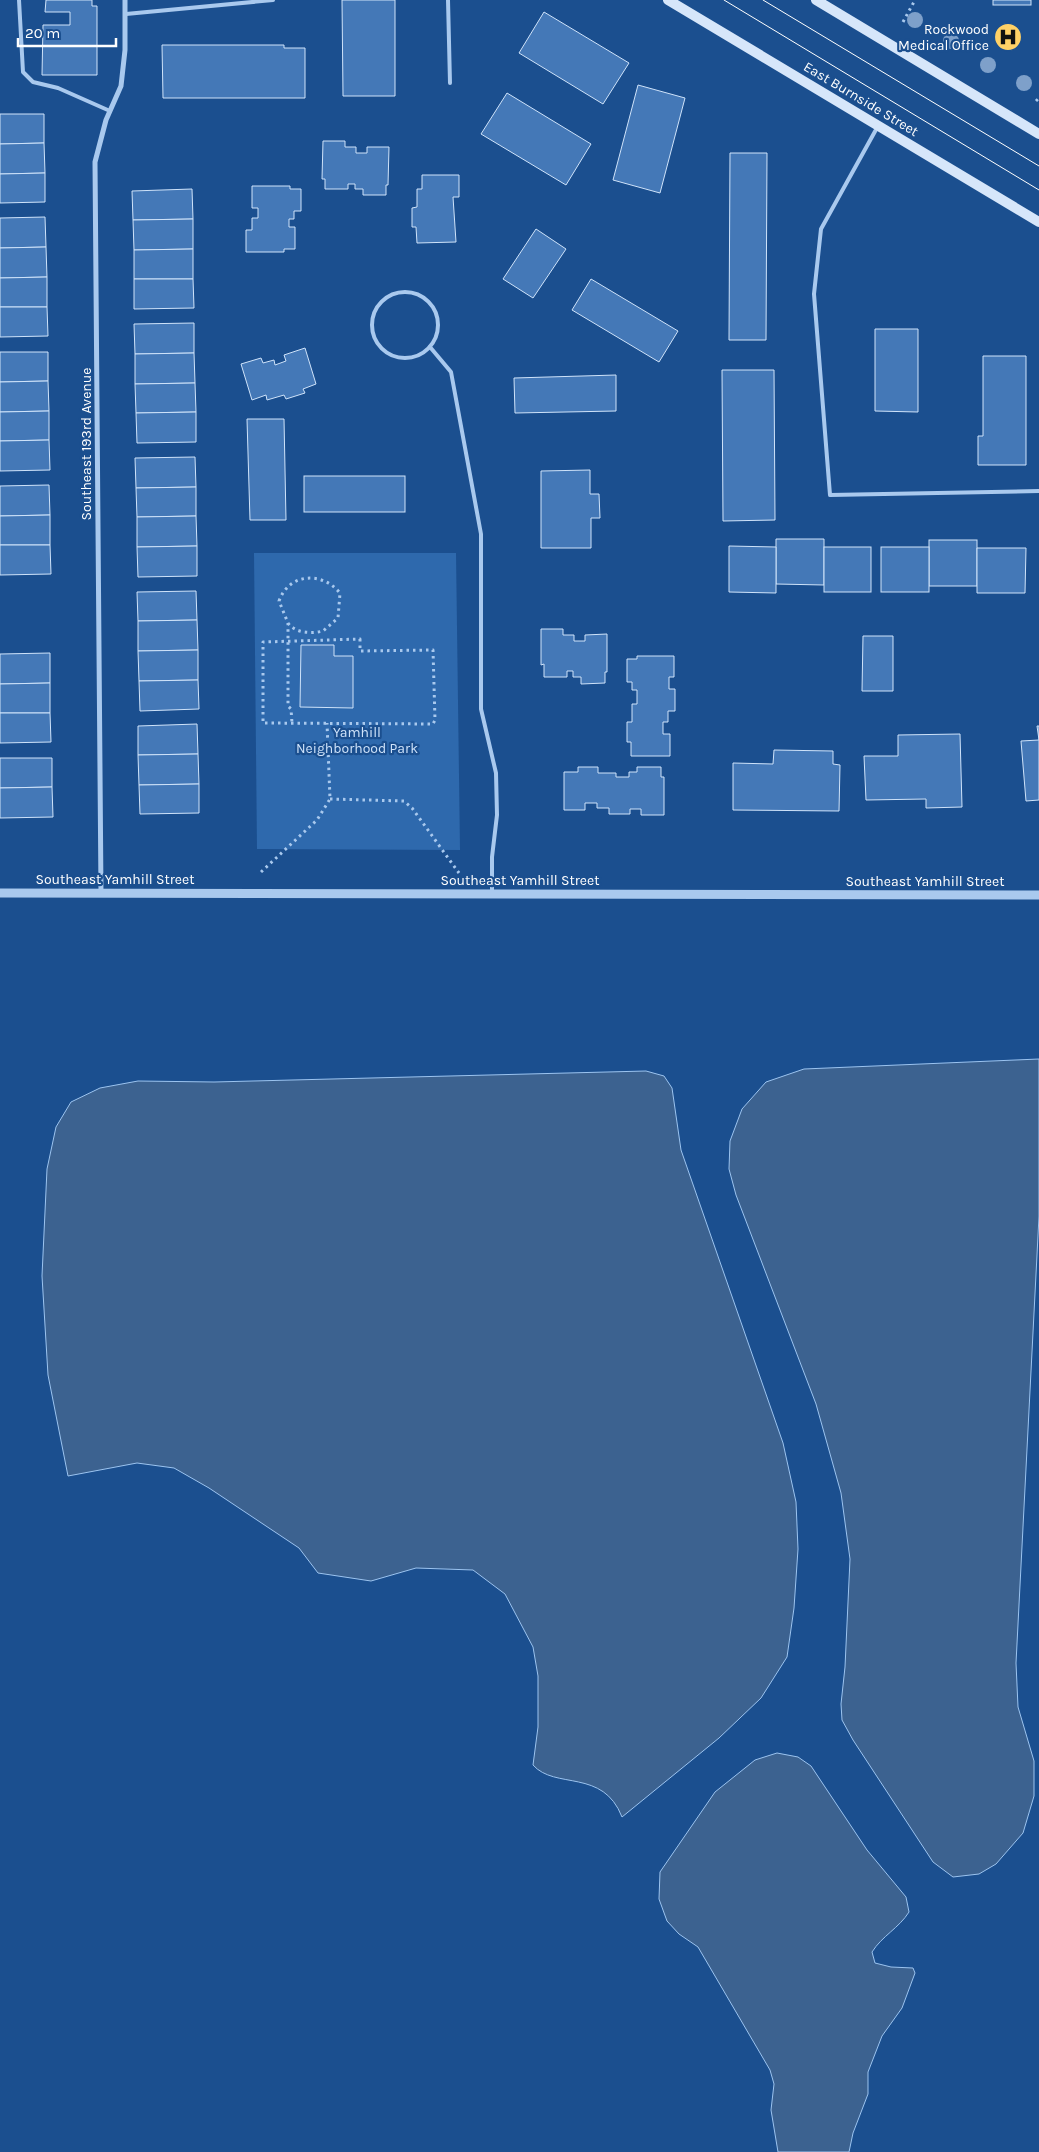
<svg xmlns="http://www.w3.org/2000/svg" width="1039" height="2152" viewBox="0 0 1039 2152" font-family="Karla,sans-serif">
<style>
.green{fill:#2e69ad}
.water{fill:#3c6290;stroke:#9cc4f0}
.building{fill:#4478b7;stroke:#cfe3fa}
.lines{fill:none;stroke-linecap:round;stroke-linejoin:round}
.path{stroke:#a9c9ee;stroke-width:3;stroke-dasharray:2.5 4;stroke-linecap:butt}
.service{stroke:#a9c9ee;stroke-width:4}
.minor{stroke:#a9c9ee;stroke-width:5}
.tertiary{stroke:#a9c9ee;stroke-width:9}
.secondary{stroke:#d6e6fa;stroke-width:10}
.tram{stroke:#fff;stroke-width:1}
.tree{fill:#7ea0ca}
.labels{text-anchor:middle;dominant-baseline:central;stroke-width:4.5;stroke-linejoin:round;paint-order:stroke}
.poi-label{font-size:14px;fill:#fff;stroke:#1b4f8f;text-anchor:end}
.street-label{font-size:14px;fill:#fff;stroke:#1b4f8f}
.park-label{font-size:14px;fill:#cfe3fa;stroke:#1b4f8f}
</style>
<rect width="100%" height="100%" fill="#1b4f8f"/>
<!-- green -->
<polygon class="green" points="254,553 456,553 460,850 257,849"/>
<!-- water -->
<g class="water">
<polygon points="1039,1059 1039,1216 1016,1663 1018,1707 1034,1761 1034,1796 1023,1833 996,1864 979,1874 953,1877 933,1862 853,1740 842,1720 841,1704 845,1667 850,1559 841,1493 816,1404 736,1195 729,1169 730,1141 742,1109 766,1082 804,1069"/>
<path d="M646,1071L664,1076L672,1088L681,1150L783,1443L796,1502L798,1549L794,1608L787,1657L761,1698L719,1738L622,1817C603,1768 555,1790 533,1765L538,1727V1676L533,1647L505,1594L473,1570L416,1568L371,1581L318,1573L299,1548L209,1488L174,1468L137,1463L68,1476L48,1375L42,1276L47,1169L56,1127L71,1102L100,1088L138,1081L214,1082Z"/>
<path d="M777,1753L798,1757L811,1766L867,1850L906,1897L909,1912C899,1928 882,1936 872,1952L875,1963L891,1967L913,1968L915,1973L902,2008L882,2036L868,2072V2094L853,2133L849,2152H778L771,2110L774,2084L770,2070L698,1947L679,1934L667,1921L659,1899L660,1872L715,1792L755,1760Z"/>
</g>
<!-- building -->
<g class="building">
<polygon points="46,0 92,0 92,6 97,6 97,75 42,75 43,25 70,25 70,12 45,12"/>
<polygon points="342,0 395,0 395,96 343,96"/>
<rect x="993" y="0" width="38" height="5"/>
<polygon points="544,12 629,63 603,104 519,53"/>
<polygon points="162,45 284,45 284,48 305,48 305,98 163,98"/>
<polygon points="638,85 685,98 660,193 613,180"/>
<polygon points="507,93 591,144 566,185 481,134"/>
<polygon points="0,114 44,114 44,143 0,144"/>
<polygon points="323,141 345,141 345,147 356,147 356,153 367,153 367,147 389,147 388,185 386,185 386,195 363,195 363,189 355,189 355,184 348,184 348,189 325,189 325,179 322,179"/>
<polygon points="44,143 45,173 0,174 0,144"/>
<polygon points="730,153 767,153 766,340 729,340"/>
<polygon points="45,173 45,202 0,203 0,174"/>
<polygon points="422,175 459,175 459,197 453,197 456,242 417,243 416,227 412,227 412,208 417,207 417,189 422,189"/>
<polygon points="252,186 290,186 290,189 301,189 301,211 294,211 294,219 289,219 289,227 295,227 295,249 284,249 284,252 246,252 246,230 252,230 252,218 258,218 258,208 252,208"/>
<polygon points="192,189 193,219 133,220 132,191"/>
<polygon points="45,217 46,247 0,248 0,218"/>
<polygon points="193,219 193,249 134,250 133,220"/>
<polygon points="536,229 566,249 533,298 503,279"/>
<polygon points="46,247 47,277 0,278 0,248"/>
<polygon points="193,249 193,279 134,279 134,250"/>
<polygon points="47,277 47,307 0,307 0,278"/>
<polygon points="134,279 193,279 194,308 134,309"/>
<polygon points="591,279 678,331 659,362 572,310"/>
<polygon points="0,307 47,307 48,336 0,337"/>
<polygon points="194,323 194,353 135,354 134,324"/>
<polygon points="875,329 918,329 918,412 875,411"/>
<polygon points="305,348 316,384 303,389 305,393 286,399 284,395 267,400 266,395 252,400 241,364 261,358 263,363 274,360 275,365 286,361 284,355"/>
<polygon points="0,352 48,352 48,381 0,382"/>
<polygon points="194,353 195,383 135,384 135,354"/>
<polygon points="983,356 1026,356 1026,465 978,465 978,436 983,436"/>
<polygon points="722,370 774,370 775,520 723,521"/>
<polygon points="616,375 616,411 515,413 514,378"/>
<polygon points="48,381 49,411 0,412 0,382"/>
<polygon points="195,383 196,412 136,413 135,384"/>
<polygon points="49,411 49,440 0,441 0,412"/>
<polygon points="196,412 196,442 137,443 136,413"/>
<polygon points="247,419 284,419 286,520 250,520"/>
<polygon points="49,440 50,470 0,471 0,441"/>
<polygon points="195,457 196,487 136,488 135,458"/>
<polygon points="590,470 590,494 599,494 600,518 591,518 591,548 541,548 541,471"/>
<rect x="304" y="476" width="101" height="36"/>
<polygon points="49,485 50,515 0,516 0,486"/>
<polygon points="196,487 196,516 137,517 136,488"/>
<polygon points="50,515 50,545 0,545 0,516"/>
<polygon points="196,516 197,546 137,547 137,517"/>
<polygon points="776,539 824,539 824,585 776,584"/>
<rect x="929" y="540" width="48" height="46"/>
<polygon points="0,545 50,545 51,574 0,575"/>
<polygon points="197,546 197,576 138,577 137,547"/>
<polygon points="729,546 776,547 776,593 729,592"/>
<rect x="824" y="547" width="47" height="45"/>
<rect x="881" y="547" width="48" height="45"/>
<polygon points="977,548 1026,548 1025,593 977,593"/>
<polygon points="196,591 197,620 138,621 137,592"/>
<polygon points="197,620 198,650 138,651 138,621"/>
<polygon points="541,629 563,629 563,635 574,635 574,641 585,641 585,635 607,634 607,672 605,672 605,683 581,684 581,677 573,677 573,671 567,671 567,677 544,677 544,664 541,665"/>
<polygon points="863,636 893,636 893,691 862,691"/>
<polygon points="301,645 334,645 334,656 353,656 353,708 300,707"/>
<polygon points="198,650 198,680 139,681 138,651"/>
<polygon points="50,653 50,683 0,684 0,654"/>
<polygon points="637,656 674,656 674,677 669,677 669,689 675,689 675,711 668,711 668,722 663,722 663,734 670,734 670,756 631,756 631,742 627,742 627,722 632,722 632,704 637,704 637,690 632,690 632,682 627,682 627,659 637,659"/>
<polygon points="198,680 199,709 140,711 139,681"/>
<polygon points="50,683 50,713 0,713 0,684"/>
<polygon points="0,713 50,713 51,742 0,743"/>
<polygon points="197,724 198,754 138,755 138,726"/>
<polygon points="1037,726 1039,726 1039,800 1026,801 1021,741 1039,740"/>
<polygon points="960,734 962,807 926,808 926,799 866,800 864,756 898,756 898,735"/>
<polygon points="774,750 833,751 833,764 840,765 839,811 733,810 733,763 773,764"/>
<polygon points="198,754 199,784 139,785 138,755"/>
<polygon points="0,758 52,758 52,787 0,788"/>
<polygon points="578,767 598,767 598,773 616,773 616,777 629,777 629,772 637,772 637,767 661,767 661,777 664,777 664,815 641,815 641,809 630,809 630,814 609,814 609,808 597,808 597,803 585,803 585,810 564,810 564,772 578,772"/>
<polygon points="199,784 199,813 140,814 139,785"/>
<polygon points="52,787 53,817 0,818 0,788"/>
</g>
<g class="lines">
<!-- path -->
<g class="path">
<polyline points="903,22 915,0"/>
<polyline points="1036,101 1039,98"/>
<path d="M288,623C295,633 311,634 323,631L338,618L340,593C322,571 289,573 279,601L288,623V706L291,709L292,723"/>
<polygon points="360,639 360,651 433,650 435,720 433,724 263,723 263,642"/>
<polyline points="330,799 404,801 412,808 459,873"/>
<polyline points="261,872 317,820 330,799 327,723"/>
</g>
<!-- service -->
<g class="service">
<polyline points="19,0 23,72 33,82 58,88 110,111"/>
<polyline points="448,0 450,83"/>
<polyline points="126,14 273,0"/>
<polyline points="878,126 821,229 814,294 830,495 1039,491"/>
<circle cx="405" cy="325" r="33"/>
<polyline points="430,347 451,372 481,534 481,709 496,773 497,815 492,857 492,894"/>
</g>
<!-- minor -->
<polyline class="minor" points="101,893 95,162 106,120 121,86 125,50 125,0"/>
<!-- tertiary -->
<polyline class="tertiary" points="0,893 1039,895"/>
<!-- secondary -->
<g class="secondary">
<polyline points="668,0 1039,222"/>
<polyline points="816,0 1039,134"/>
</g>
<!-- tram -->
<g class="tram">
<polyline points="724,0 1039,190"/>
<polyline points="763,0 1039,166"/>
</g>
</g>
<!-- trees -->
<g class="tree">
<circle cx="915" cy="20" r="8"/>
<circle cx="951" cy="41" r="8"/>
<circle cx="988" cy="65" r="8"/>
<circle cx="1024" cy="83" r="8"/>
</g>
<!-- icons -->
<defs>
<g id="hospital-disc" transform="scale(1.4375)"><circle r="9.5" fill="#ffd166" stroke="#1b4f8f"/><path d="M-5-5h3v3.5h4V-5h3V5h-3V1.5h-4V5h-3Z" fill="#111"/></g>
</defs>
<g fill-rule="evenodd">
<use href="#hospital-disc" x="1008" y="37"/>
</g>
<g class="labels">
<!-- poi labels -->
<g class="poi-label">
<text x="989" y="29">Rockwood<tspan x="989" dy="16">Medical Office</tspan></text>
</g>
<!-- street labels -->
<g class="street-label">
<text transform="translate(861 99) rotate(31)">East Burnside Street</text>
<text transform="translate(86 444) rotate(-90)">Southeast 193rd Avenue</text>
<text x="115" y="879">Southeast Yamhill Street</text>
<text x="520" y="880">Southeast Yamhill Street</text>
<text x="925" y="881">Southeast Yamhill Street</text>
</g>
<!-- park labels -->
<g class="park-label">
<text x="357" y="732">Yamhill<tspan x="357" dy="16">Neighborhood Park</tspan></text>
</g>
</g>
<!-- scale -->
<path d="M18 38v8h98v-8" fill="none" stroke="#ffffff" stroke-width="2.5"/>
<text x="25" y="38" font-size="15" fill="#ffffff" stroke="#1b4f8f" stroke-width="4" paint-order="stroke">20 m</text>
</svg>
